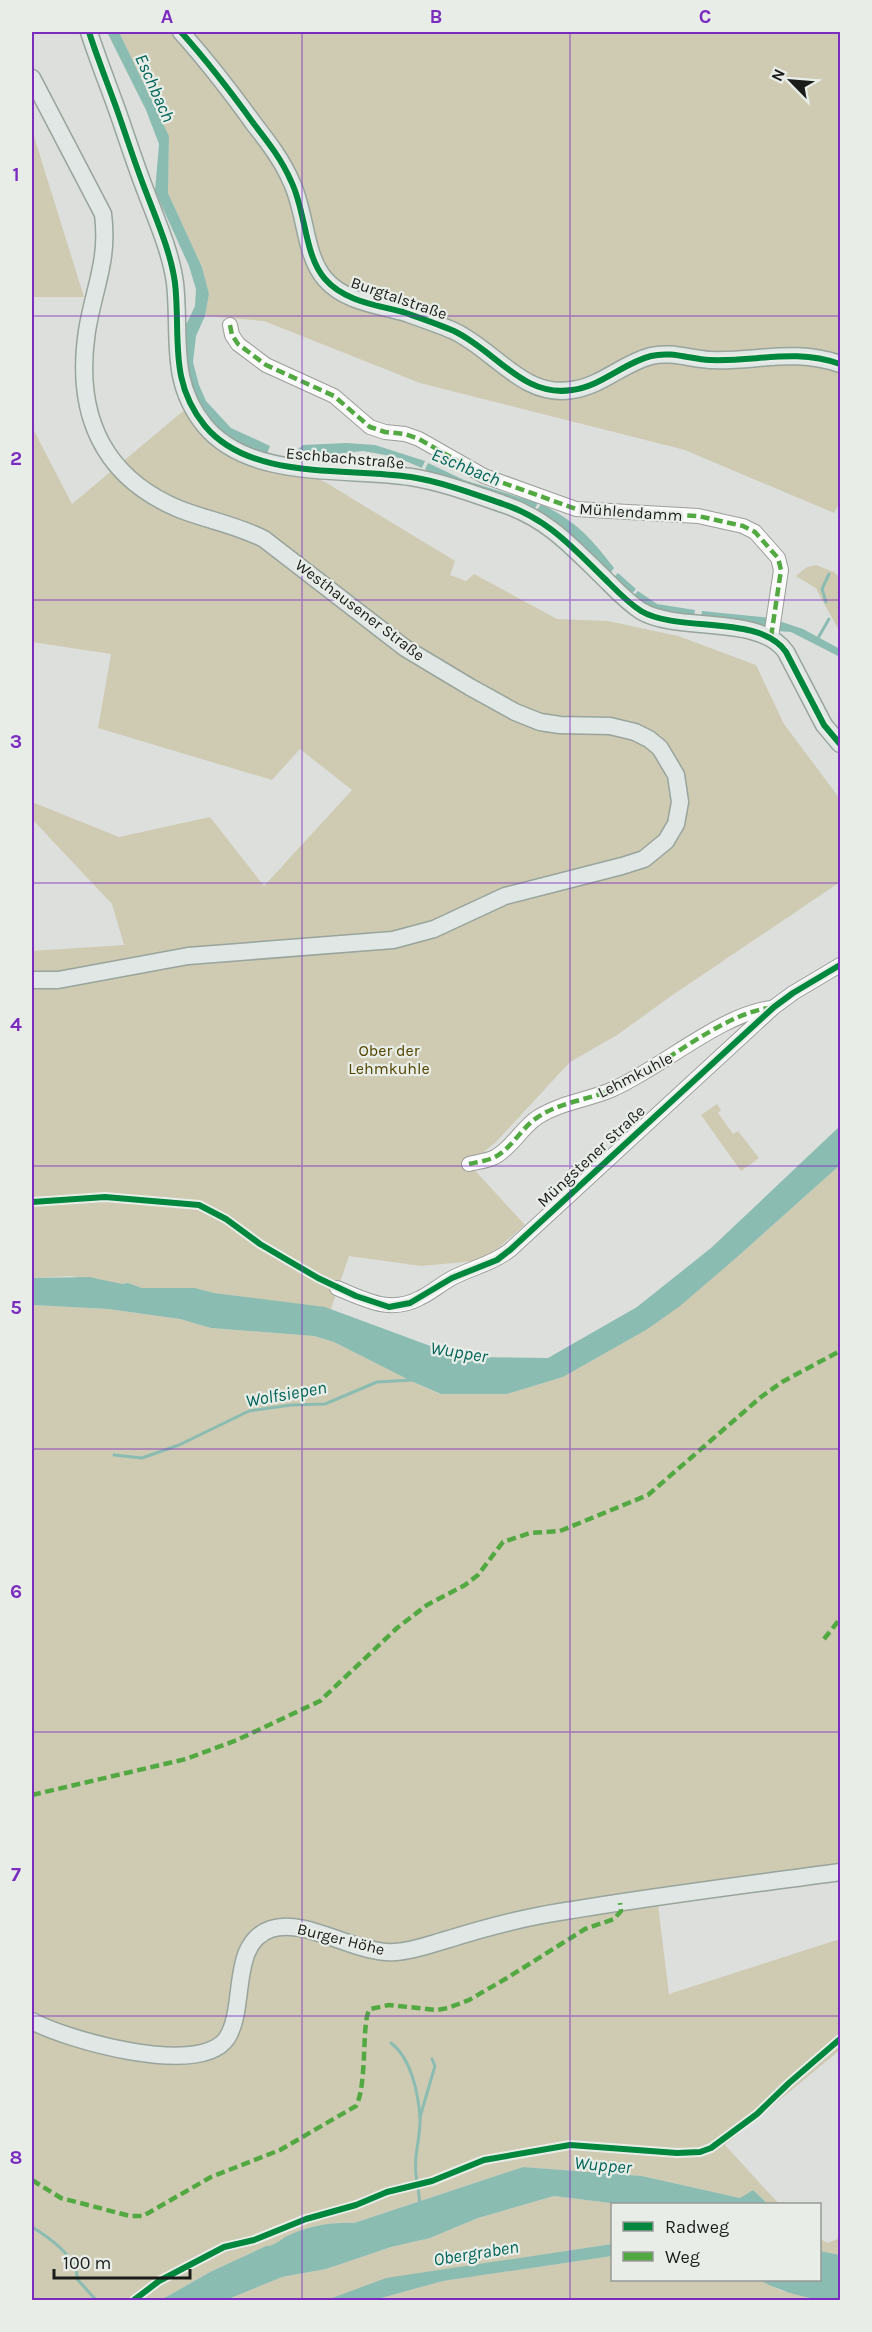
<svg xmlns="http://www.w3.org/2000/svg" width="872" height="2332" viewBox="0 0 872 2332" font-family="Karla,sans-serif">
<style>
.green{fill:#cfcab2}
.water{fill:#8bbcb2}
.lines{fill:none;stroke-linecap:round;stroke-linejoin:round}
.stream{stroke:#8bbcb2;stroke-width:3}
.minor-casing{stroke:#9d9e9c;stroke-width:16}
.major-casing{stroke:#98a49c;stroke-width:19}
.minor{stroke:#fafafa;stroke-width:14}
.major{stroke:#e1e7e4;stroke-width:16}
.quiet{stroke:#52a942;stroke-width:4.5;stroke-dasharray:9 4.5;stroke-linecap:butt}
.cycleway-casing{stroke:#e9ede8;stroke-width:10}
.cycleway{stroke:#00873e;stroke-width:6}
.grid{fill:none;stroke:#7b2cbf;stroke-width:1.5;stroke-opacity:0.55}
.labels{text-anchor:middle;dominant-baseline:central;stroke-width:4.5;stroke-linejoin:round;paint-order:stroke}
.street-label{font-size:16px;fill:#1a1c1a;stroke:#e9ede8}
.park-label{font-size:16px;fill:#544500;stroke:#e9ede8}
.water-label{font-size:18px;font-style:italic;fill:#006559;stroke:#e9ede8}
.neatline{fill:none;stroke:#7b2cbf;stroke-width:2}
.grid-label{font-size:20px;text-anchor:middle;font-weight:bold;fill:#7b2cbf}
</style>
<rect width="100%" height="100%" fill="#dddfdc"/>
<!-- green -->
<g class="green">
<polygon points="119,32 840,32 840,502 834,513 685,450 420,383 264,321 205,316 209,294 202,267 168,193 169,136"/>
<polygon points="32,130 84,297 33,297 32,303"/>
<polygon points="188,407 201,429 325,482 455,561 450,575 466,581 474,574 557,619 608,621 678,636 756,665 784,724 840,799 840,882 674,994 617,1035 570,1062 496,1142 469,1164 525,1225 497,1249 475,1261 421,1266 349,1256 331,1309 214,1293 195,1288 142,1288 128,1283 122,1284 71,1276 32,1278 32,951 124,945 112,904 32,819 32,802 119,837 210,817 264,886 352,790 300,749 272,780 98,728 111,654 32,642 32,427 72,504"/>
<polygon points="816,565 834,572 840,578 840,632 817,591 817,589 796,576 807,567"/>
<polygon points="717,1104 721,1110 718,1113 733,1134 738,1131 759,1158 741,1171 701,1115"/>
<path d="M840,1165V1895L837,1879L658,1905L669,1994L840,1939V2050L725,2145L779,2204H768L753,2190L740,2198L642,2176L523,2167L354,2223C330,2222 309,2226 287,2236C280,2240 274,2246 266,2246L210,2272L161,2300H32V1305L108,1309L180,1319L211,1328L314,1336L334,1342L411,1381L440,1394H507L563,1377L646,1330L736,1258Z"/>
<polygon points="554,2196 618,2204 612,2204 612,2244 430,2272 327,2300 226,2300 282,2277 326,2269 391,2247 430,2238 478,2218"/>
<polygon points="840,2238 840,2255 820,2251 820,2239 828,2243"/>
<polygon points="612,2256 612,2280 759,2280 782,2291 828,2300 374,2300 443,2281"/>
</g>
<!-- water -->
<g class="water">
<polygon points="107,32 119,32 169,136 168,193 202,267 209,294 205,316 196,336 193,362 199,385 206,401 231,428 270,446 266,456 241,445 215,426 200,407 187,378 185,327 195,306 196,289 189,266 155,191 159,144 146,110"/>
<polygon points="346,443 375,445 425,461 422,468 396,457 363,451 289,459 289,452 296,451 303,445"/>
<polygon points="428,463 464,480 538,503 534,510 435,476 425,469"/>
<path d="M541,504C577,522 590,537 614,568L608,576L552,523L550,518L537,510Z"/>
<polygon points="618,573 636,589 630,596 612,579"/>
<polygon points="638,591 657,604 695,610 694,617 664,614 632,597"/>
<polygon points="702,611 771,618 769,630 701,618"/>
<polygon points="779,621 803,629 840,649 840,657 791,632 777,631"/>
<polygon points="840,1126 840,1165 736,1258 680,1306 646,1330 563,1377 507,1394 441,1394 411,1381 334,1342 314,1336 211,1328 180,1319 108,1309 32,1305 32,1278 89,1277 122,1284 128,1283 142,1288 195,1288 214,1293 325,1307 460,1357 548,1358 637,1307 711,1248"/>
<path d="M523,2167L642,2176L740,2198L753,2190L768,2204H618L554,2196L478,2218L430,2238L391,2247L326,2269L282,2277L226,2300H161L210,2272L266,2246C274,2246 280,2240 287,2236C309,2226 330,2222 354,2223Z"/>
<polygon points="612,2244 612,2256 443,2281 374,2300 327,2300 386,2278"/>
<path d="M820,2251L840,2255V2300C812,2301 784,2293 759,2280H820Z"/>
</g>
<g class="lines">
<!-- stream -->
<g class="stream">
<polyline points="826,602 822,589 829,574"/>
<polyline points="818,638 829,619"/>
<polyline points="114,1455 142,1458 179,1445 249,1411 291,1405 325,1404 377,1382 412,1380"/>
<path d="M391,2043C411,2058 418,2092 420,2117C421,2140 412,2156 417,2183"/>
<polyline points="420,2117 435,2066 432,2059"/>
<polyline points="418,2188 420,2204"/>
<path d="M32,2227C47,2236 79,2258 77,2279L96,2300"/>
</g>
<!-- minor casing -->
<g class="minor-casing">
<g id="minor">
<polyline points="230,325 232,335 238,344 266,365 334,396 370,427 385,432 405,434 419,439 484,476 576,509 698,516 743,526 755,532 778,558 781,570 771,637"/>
<path d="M469,1164C477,1162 487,1161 495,1157C512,1148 522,1127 538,1117C560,1103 587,1100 611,1090C660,1069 722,1013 772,1008"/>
<path d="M337,1288C366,1300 390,1314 420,1298C431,1293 441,1284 452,1278C471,1268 492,1264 510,1250L774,1007L793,993L840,965"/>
</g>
</g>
<!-- major casing -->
<g class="major-casing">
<g id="major">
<path d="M89,32C97,57 107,82 116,107C126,135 135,164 146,192C157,221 171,253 175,283C181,336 168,381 205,426C251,481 346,467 411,477C442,482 474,494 503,504C548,519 572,547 605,579C616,590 627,602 641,611C678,633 760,614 786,652L824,725L840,744"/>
<path d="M181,32C207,61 231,92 254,124C268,142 282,160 291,181C306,211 304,255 325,279C344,301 376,305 403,312C420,318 438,324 454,331C496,351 523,398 572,390C602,386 623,363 651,356C671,351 690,359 710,360C756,362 794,348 840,364"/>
<path d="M32,78L103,214C109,261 94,287 87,331C75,411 100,476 179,509C207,520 237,525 264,539L405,648L470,687L515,712L540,722L560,725L610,726L635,732L649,739L660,748L676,775L680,802L676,824L666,841L644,859L622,866L505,896L434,929L393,940L188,956L58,980H32"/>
<path d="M32,2021C67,2040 200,2078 227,2038C247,2007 229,1943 271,1929C306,1917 356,1955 395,1952C414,1951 431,1944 449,1939C478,1930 507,1922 537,1916C638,1898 739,1886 840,1872"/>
</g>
</g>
<!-- minor -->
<use href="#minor" class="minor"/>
<!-- major -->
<use href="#major" class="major"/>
<!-- quiet -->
<g class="quiet">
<polyline points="230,325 232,335 238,344 266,365 334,396 370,427 385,432 405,434 419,439 484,476 576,509 698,516 743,526 755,532 778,558 781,570 771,637"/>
<path d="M469,1164C477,1162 487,1161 495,1157C512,1148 522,1127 538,1117C560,1102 588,1100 611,1090C660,1069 718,1016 768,1008"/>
<polyline points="824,1639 840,1619"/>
<polyline points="32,1795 186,1759 237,1740 320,1701 397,1628 427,1605 465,1585 478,1575 503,1542 530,1533 560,1531 648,1495 761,1397 782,1382 840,1351"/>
<path d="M32,2180L61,2198L130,2216H143L211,2177L280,2150L356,2106C368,2083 361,2019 370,2009L389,2005L437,2010L448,2008L469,2000L507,1978L585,1929L614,1919L621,1911L620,1903"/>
</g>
<!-- cycleway casing -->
<g class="cycleway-casing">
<g id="cycleway">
<path d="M89,32C97,57 107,82 116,107C126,135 135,164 146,192C157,221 171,253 175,283C181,336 168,381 205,426C251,481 346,467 411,477C442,482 474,494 503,504C548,519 572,547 605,579C616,590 627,602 641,611C678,633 760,614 786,652L824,725L840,744"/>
<path d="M181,32C207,61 231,92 254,124C268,142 282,160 291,181C306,211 304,255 325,279C344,301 376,305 403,312C420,318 438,324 454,331C496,351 523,398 572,390C602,386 623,363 651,356C671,351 690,359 710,360C756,362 794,348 840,364"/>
<polyline points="32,1202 105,1197 199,1205 226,1219 260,1244 318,1278 356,1296 389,1307 410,1303 452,1278 497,1260 510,1250 774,1007 793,993 840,965"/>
<polyline points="134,2300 159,2281 224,2247 254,2240 306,2219 356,2205 387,2192 432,2181 484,2160 570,2145 677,2153 700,2152 711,2148 757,2114 789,2083 840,2039"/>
</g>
</g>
<!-- cycleway -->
<use href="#cycleway" class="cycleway"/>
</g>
<!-- grid -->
<path class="grid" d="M302,32V2300M570,32V2300M32,316H840M32,600H840M32,883H840M32,1166H840M32,1449H840M32,1732H840M32,2016H840"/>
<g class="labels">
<!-- street labels -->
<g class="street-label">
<text transform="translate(399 298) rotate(19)">Burgtalstraße</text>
<text transform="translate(345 458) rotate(5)">Eschbachstraße</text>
<text transform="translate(631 512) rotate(4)">Mühlendamm</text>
<text transform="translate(360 610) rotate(37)">Westhausener Straße</text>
<text transform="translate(635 1075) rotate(-27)">Lehmkuhle</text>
<text transform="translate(591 1156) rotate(-43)">Müngstener Straße</text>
<text transform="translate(341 1939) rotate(14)">Burger Höhe</text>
</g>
<!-- park labels -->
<g class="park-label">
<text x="389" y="1050">Ober der<tspan x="389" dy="18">Lehmkuhle</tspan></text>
</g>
<!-- water labels -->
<g class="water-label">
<text transform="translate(155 88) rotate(66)">Eschbach</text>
<text transform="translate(466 467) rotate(22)">Eschbach</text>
<text transform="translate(459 1352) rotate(9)">Wupper</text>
<text transform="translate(286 1394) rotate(-10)">Wolfsiepen</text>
<text transform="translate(603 2165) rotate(5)">Wupper</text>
<text transform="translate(476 2253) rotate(-9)">Obergraben</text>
</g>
</g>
<!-- border -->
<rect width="872" height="2332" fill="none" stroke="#e9ede8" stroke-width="66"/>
<!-- legend -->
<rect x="611" y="2203" width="210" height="78" fill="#e9ede8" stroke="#969996" stroke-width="1.5"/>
<rect x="623" y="2222" width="30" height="9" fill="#00873e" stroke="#969996" stroke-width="1.5"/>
<text x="665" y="2233" font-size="18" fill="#1a1c1a">Radweg</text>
<rect x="623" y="2252" width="30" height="9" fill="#52a942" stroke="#969996" stroke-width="1.5"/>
<text x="665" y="2263" font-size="18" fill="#1a1c1a">Weg</text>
<!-- north arrow -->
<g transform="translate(791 81) rotate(295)" stroke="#e9ede8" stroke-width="4.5" paint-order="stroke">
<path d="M0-4.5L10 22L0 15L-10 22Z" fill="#1a1c1a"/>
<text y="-9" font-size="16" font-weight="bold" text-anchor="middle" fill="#1a1c1a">N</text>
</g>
<!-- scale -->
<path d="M54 2269v9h136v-9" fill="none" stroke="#1a1c1a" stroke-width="3"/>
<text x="63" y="2269" font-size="18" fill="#1a1c1a" stroke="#e9ede8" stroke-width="4.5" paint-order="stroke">100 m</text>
<rect x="33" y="33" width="806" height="2266" class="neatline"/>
<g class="grid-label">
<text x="167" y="23">A</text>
<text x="436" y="23">B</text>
<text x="705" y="23">C</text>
<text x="16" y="181">1</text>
<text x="16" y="465">2</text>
<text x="16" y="748">3</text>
<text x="16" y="1031">4</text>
<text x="16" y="1314">5</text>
<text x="16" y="1598">6</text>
<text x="16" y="1881">7</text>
<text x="16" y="2164">8</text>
</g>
</svg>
